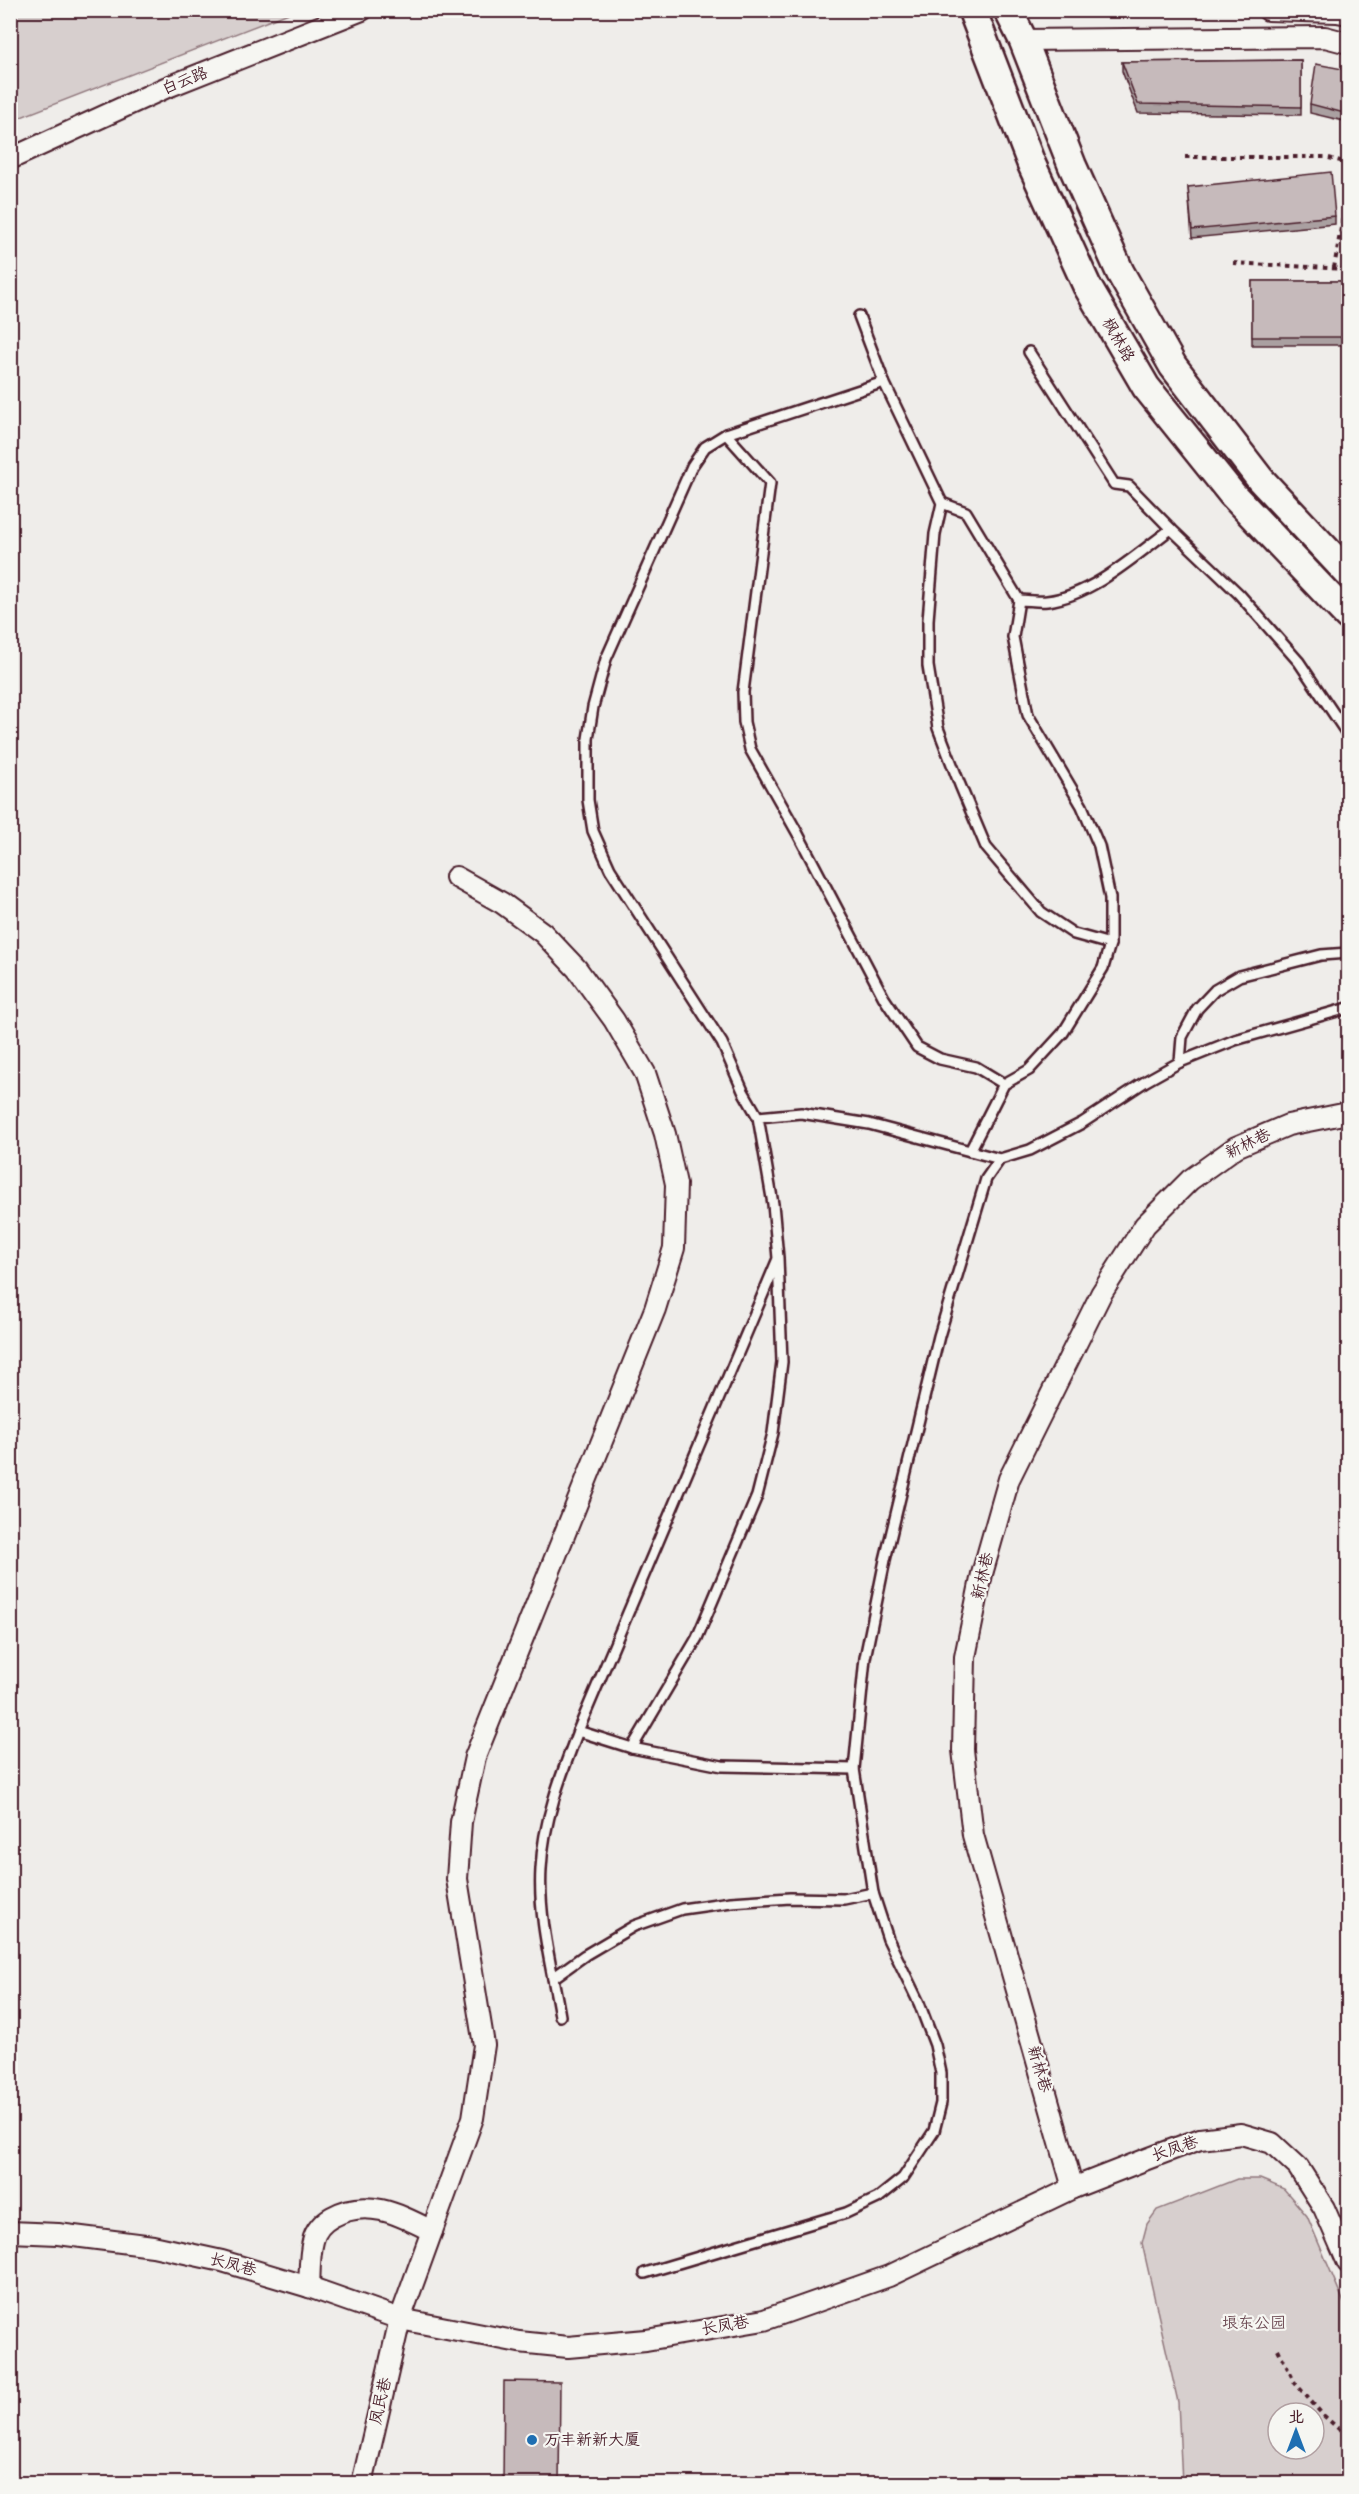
<svg xmlns="http://www.w3.org/2000/svg" width="1359" height="2494" viewBox="0 0 1359 2494" font-family="Kalam,'LXGW WenKai TC',sans-serif">
<style>
.green{fill:#d7cfce;stroke:#90777c;stroke-width:1.5;fill-rule:evenodd}
.lines{fill:none;stroke-linecap:round;stroke-linejoin:round}
.service-casing{stroke:#4a1f2b;stroke-width:14}
.minor-casing{stroke:#4a1f2b;stroke-width:24}
.secondary-casing{stroke:#4a1f2b;stroke-width:32}
.path{stroke:#4a1f2b;stroke-width:4;stroke-dasharray:4.5 4.5;stroke-linecap:butt}
.service{stroke:#f6f6f2;stroke-width:9}
.minor{stroke:#f6f6f2;stroke-width:20}
.secondary{stroke:#f6f6f2;stroke-width:27}
.wall{fill:#aaa0a1;stroke:#4a1f2b;stroke-width:1.5}
.building{fill:#c6babb;stroke:#4a1f2b;stroke-width:1.5}
.poi-dot{fill:#1f6fb2;stroke:#f6f6f2;stroke-width:2}
.labels{text-anchor:middle;dominant-baseline:central;stroke-width:4.5;stroke-linejoin:round;paint-order:stroke}
.street-label{font-size:16px;fill:#4a1f2b;stroke:#f6f6f2}
.park-label{font-size:16px;fill:#6d4b54;stroke:#f6f6f2}
.poi-label{font-size:16px;fill:#4a1f2b;stroke:#f6f6f2;text-anchor:start}
</style>
<rect width="100%" height="100%" fill="#efedea"/>
<filter id="ink" filterUnits="userSpaceOnUse"><feTurbulence type="fractalNoise" baseFrequency=".0167" numOctaves="2"/><feDisplacementMap in="SourceGraphic" scale="12" xChannelSelector="R" yChannelSelector="G"/><feConvolveMatrix kernelMatrix="1 2 1 2 8 2 1 2 1" color-interpolation-filters="sRGB"/></filter>
<g filter="url(#ink)">
<!-- green -->
<g class="green">
<polygon points="11,10 294,10 294,11 11,121"/>
<path d="M1237,2179H1260L1284,2189L1307,2216L1348,2312V2483H1182L1178,2402L1142,2243L1147,2224L1157,2210ZM1278,2413H1314V2449H1278Z"/>
</g>
<g class="lines">
<!-- service casing -->
<g class="service-casing">
<g id="service">
<polyline points="859,316 884,382 942,503 935,534 928,620 928,666 938,728 960,785 986,847 1041,912 1074,934 1110,944"/>
<polyline points="1029,352 1114,484 1129,486 1171,529"/>
<polyline points="726,434 770,483 743,692 744,722 750,749 798,834 884,998 917,1047 940,1059 976,1067 1004,1084"/>
<polyline points="942,503 966,512 1019,600"/>
<polyline points="1180,1062 1182,1037 1197,1009 1215,990 1239,976 1321,955 1348,953"/>
<polyline points="758,1117 743,1091 722,1043 610,869 593,831 588,800 588,739 593,707 606,659 692,466 705,447 726,434 884,382"/>
<path d="M970,1151L1004,1084L1029,1070L1063,1033L1103,968L1110,944V898L1099,846L1082,806L1028,715L1013,637L1019,600C1028,600 1038,602 1047,601C1091,596 1136,555 1171,529L1239,594L1299,662L1348,735"/>
<polyline points="578,1731 777,1261"/>
<polyline points="632,1748 722,1766 854,1769"/>
<polyline points="553,1978 585,1955 634,1926 682,1909 731,1902 790,1898 844,1899 873,1893"/>
<path d="M560,2016C552,1968 538,1918 541,1869C543,1822 561,1775 578,1731L632,1748L697,1638L757,1496L773,1433L782,1362L778,1258L773,1204L758,1117L801,1113L869,1124L1000,1159L1030,1150L1082,1123L1146,1081L1180,1062L1235,1040L1348,1008"/>
<polyline points="645,2273 846,2213 878,2198 903,2178 934,2131 941,2103 941,2073 935,2045 919,2003 888,1939 873,1893 854,1769 865,1658 885,1560 939,1336 986,1179 1000,1159"/>
</g>
</g>
<!-- minor casing -->
<g class="minor-casing">
<g id="minor">
<polyline points="1268,10 1337,12 1348,14"/>
<polyline points="1023,40 1325,37 1348,43"/>
<polyline points="10,159 165,88 362,10"/>
<polyline points="1073,2188 973,1835 963,1750 965,1657 982,1574 1009,1479 1101,1294 1145,1225 1190,1180 1236,1147 1288,1125 1348,1113"/>
<polyline points="10,2232 58,2234 153,2246 222,2261 309,2287 400,2319 519,2342 568,2347 646,2340 764,2320 889,2276 1073,2188 1147,2159 1200,2139 1241,2134 1272,2143 1298,2167 1324,2208 1348,2263"/>
<path d="M309,2287C310,2273 309,2256 313,2241C315,2231 323,2222 332,2217C367,2197 400,2215 432,2231"/>
<polyline points="362,2484 400,2319 473,2118 484,2045 457,1879 461,1822 475,1757 655,1309 674,1248 676,1184 665,1134 645,1073 614,1020 577,969 543,933 502,903 456,877"/>
</g>
</g>
<!-- secondary casing -->
<g class="secondary-casing">
<g id="secondary">
<polyline points="972,10 1031,163 1087,286 1146,387 1232,494 1348,616"/>
<polyline points="1008,10 1023,40 1072,165 1120,272 1173,366 1260,479 1348,573"/>
</g>
</g>
<!-- path -->
<g class="path">
<polyline points="1185,157 1325,157 1348,163"/>
<polyline points="1233,263 1348,269"/>
<polyline points="1334,268 1348,187"/>
<polyline points="1278,2349 1295,2383 1322,2414 1348,2437"/>
</g>
<!-- service -->
<use href="#service" class="service"/>
<!-- minor -->
<use href="#minor" class="minor"/>
<!-- secondary -->
<use href="#secondary" class="secondary"/>
</g>
<!-- wall -->
<g class="wall">
<polygon points="1301,60 1301,115 1138,113 1122,71 1122,62"/>
<polygon points="1348,70 1348,122 1310,113 1310,104"/>
<polygon points="1188,187 1335,216 1335,224 1192,238"/>
<rect x="1252" y="281" width="96" height="64"/>
</g>
<!-- building -->
<g class="building">
<polygon points="1301,60 1301,107 1138,104 1122,62"/>
<polygon points="1316,64 1348,70 1348,114 1310,104"/>
<polygon points="1331,172 1335,216 1192,230 1188,187"/>
<rect x="1252" y="281" width="96" height="56"/>
<polygon points="504,2381 560,2382 559,2484 503,2484"/>
</g>
</g>
<!-- markers -->
<circle class="poi-dot" cx="532" cy="2440" r="6"/>
<g class="labels">
<!-- street labels -->
<g class="street-label">
<text transform="translate(185 81) rotate(-22)">白云路</text>
<text transform="translate(1118 340) rotate(60)">枫林路</text>
<text transform="translate(1248 1144) rotate(-26)">新林巷</text>
<text transform="translate(983 1576) rotate(-77)">新林巷</text>
<text transform="translate(1039 2069) rotate(74)">新林巷</text>
<text transform="translate(1175 2149) rotate(-19)">长凤巷</text>
<text transform="translate(233 2265) rotate(15)">长凤巷</text>
<text transform="translate(725 2326) rotate(-10)">长凤巷</text>
<text transform="translate(381 2401) rotate(-77)">凤民巷</text>
</g>
<!-- park labels -->
<g class="park-label">
<text x="1254" y="2323">埌东公园</text>
</g>
<!-- poi labels -->
<g class="poi-label">
<text x="544" y="2440">万丰新新大厦</text>
</g>
</g>
<!-- margin -->
<rect width="1359" height="2494" fill="none" stroke="#f6f6f2" stroke-width="36"/>
<rect x="18" y="18" width="1323" height="2458" fill="none" stroke="#4a1f2b" stroke-width="2" filter="url(#ink)"/>
<!-- north arrow -->
<g transform="translate(1296 2431)"><circle r="28" fill="#f6f6f2" stroke="#b1a0a2" stroke-width="1.5"/>
<path d="M0-4.5L10 22L0 15L-10 22Z" fill="#1f6fb2"/>
<text y="-9" font-size="16" font-weight="bold" text-anchor="middle" fill="#4a1f2b">北</text>
</g>
</svg>
